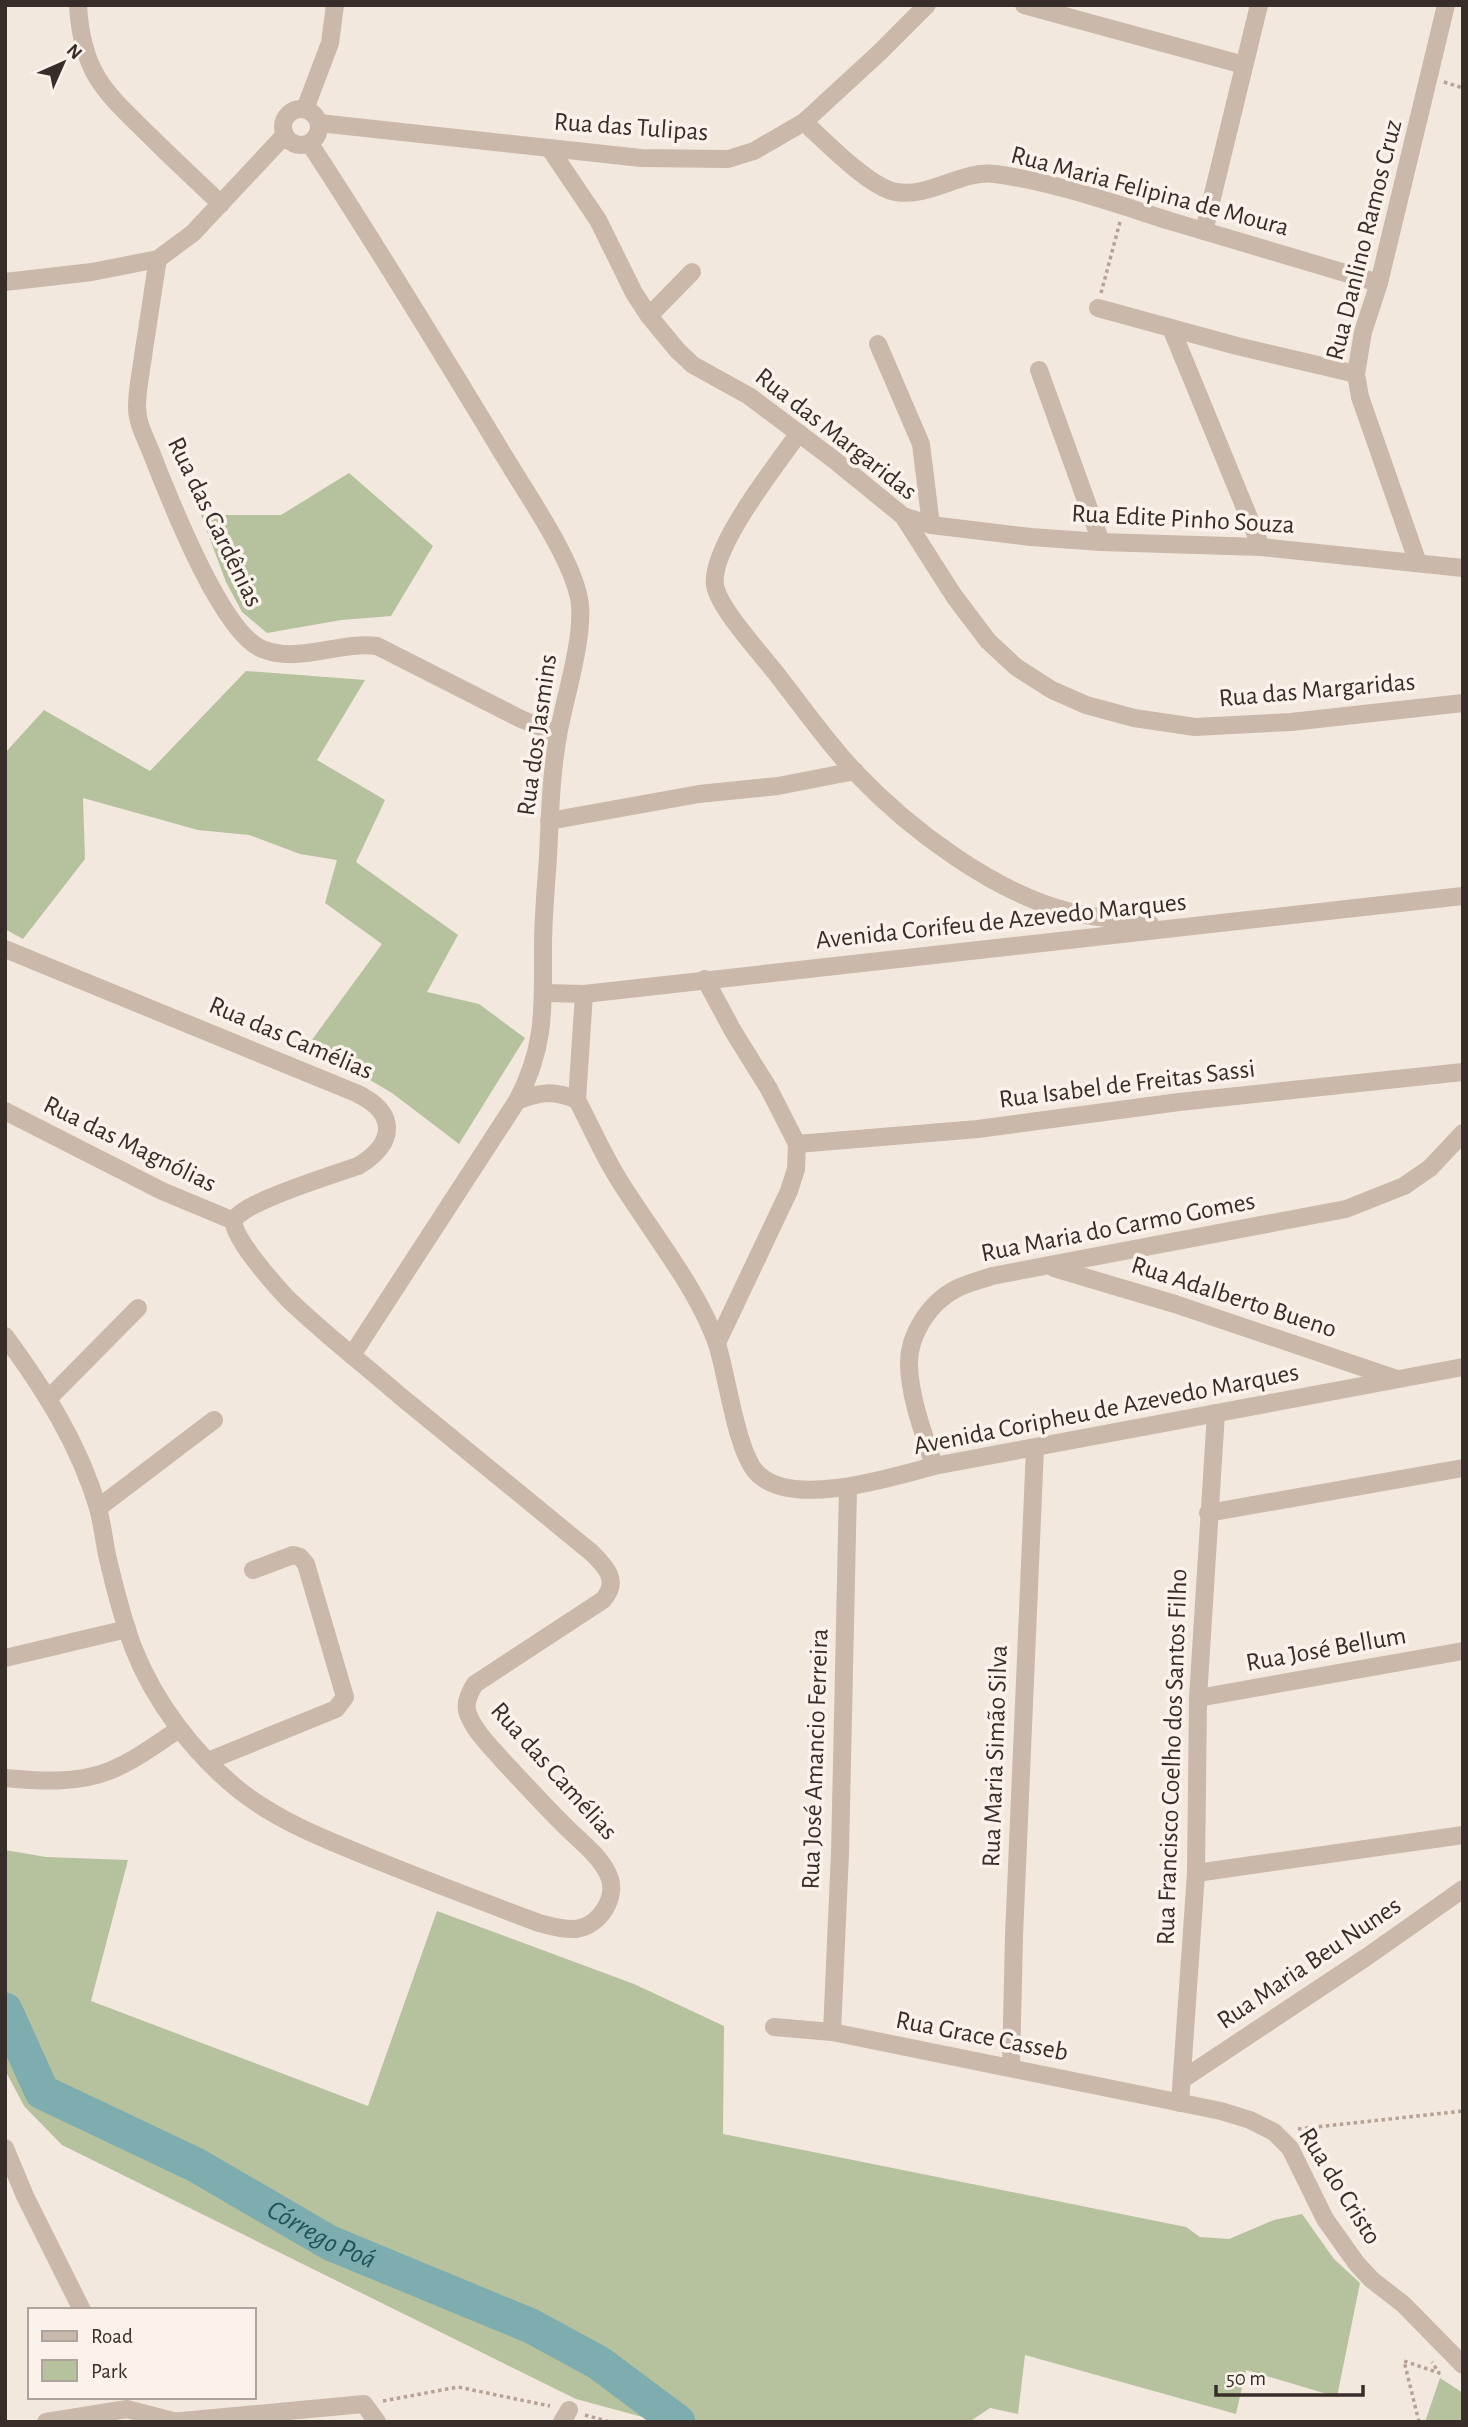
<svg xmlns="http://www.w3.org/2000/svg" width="1468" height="2427" viewBox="0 0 1468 2427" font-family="'Alegreya Sans',sans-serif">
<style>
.green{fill:#b6c19e}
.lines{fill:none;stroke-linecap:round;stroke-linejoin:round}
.river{stroke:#7eadaf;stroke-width:35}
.path{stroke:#b6a294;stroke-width:3.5;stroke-dasharray:3.5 3.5;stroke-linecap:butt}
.minor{stroke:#cab8aa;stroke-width:18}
.labels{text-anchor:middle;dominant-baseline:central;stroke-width:7;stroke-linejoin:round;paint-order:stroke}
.street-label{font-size:26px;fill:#382e29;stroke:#faf2eb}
.water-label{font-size:28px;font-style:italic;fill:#205558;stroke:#faf2eb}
</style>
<rect width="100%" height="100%" fill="#f2e8de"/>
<!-- green -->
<g class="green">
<polygon points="349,473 433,546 391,616 341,620 267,633 242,612 226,582 201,515 281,515"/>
<polygon points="246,671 365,680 317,760 385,800 356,862 458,935 427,992 479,1004 525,1038 459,1144 392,1093 309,1044 382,944 325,903 337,860 300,854 249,835 198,830 83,798 85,859 23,939 5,929 5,753 44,710 150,771"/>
<polygon points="5,1850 46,1857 128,1860 91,2001 368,2106 437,1911 634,1984 724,2026 723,2134 1186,2227 1200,2237 1229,2239 1274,2220 1302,2214 1334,2259 1360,2283 1337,2397 1246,2370 1236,2414 1025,2355 1018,2414 990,2408 969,2422 661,2422 576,2399 62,2145 24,2106 5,2070"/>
<polygon points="1440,2378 1463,2393 1463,2422 1425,2422"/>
</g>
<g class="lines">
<!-- river -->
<path class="river" id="s1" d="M5,2010L42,2092L196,2165L330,2243L531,2326L599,2363L678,2422"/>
<!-- path -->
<g class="path">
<polyline points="1444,82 1463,88"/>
<polyline points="1101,293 1120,222"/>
<polyline points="1298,2129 1463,2111"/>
<polyline points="383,2401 458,2387 550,2406"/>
<polyline points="585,2415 610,2422"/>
<polyline points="1419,2422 1404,2361 1439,2373 1432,2362"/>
</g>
<!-- minor -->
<g class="minor">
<path d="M78,5C82,74 105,92 151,137C174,160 198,182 221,204"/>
<polyline points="1024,5 1244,65"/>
<circle cx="301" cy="127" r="18"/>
<polyline points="305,109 330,43 335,5"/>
<path d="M804,122C824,140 870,188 896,192C930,198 961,170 995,174C1054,182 1113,203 1170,221C1239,242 1309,262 1379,283"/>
<polyline points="319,123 641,158 728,159 754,151 804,122 880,52 927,5"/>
<path d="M310,144C378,248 442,353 506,459C528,496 576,564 580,605C583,640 566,694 559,730C551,771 550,815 548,857C546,887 543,917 543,947C543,1007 546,1046 517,1101L352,1355"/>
<polyline points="550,149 598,220 634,293 649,316 678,351 693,365 749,396 833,459 903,516 954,596 988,641 1016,667 1052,690 1086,705 1134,718 1195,727 1291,722 1463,703"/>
<polyline points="1204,231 1259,5"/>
<path d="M158,259C153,289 149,319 144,349C142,368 137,387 137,407C137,425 147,440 153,457C170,500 221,632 262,649C300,664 339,641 377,646L521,719L558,734"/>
<polyline points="5,282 92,272 158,259 193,233 284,136"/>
<polyline points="1098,308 1237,346 1356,374"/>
<polyline points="649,316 692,272"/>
<polyline points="1171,328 1261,547"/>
<polyline points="878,344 921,444 931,525"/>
<polyline points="1039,370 1101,542"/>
<path d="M799,433C777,464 710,548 715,585C718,607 760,653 775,672C801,705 826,741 855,772C909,829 994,893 1071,912C1097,918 1124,920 1150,924"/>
<polyline points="903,516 931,525 1031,537 1101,542 1261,547 1463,568"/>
<polyline points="1418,563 1360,397 1356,374 1363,332 1379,283 1446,5"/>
<polyline points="549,821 699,794 778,786 855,771"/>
<path d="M5,949L356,1093C398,1113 396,1143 358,1166C338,1173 237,1204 234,1221C231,1236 276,1286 287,1298C322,1332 362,1363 399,1395C463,1448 528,1500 592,1553C606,1567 620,1581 603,1600L475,1684C469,1693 464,1703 468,1714C475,1732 491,1747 503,1761C525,1784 546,1808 569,1830C583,1843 600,1857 608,1874C619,1896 600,1926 576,1929C563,1930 551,1926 539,1923C486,1903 433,1883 381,1862C332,1842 280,1823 239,1790C193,1753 154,1701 133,1647C122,1617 114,1585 107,1555C104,1539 102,1523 98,1508C79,1444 44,1389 5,1336"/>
<polyline points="705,979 733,1031 769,1089 797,1144 796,1169 789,1191 717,1343"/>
<polyline points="545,993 584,994 1463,896"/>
<polyline points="577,1100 584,994"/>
<path d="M517,1101C539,1092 554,1090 577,1100C591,1126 603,1155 619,1180C650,1230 698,1289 717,1344C727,1374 737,1457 759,1475C796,1508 892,1477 934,1466L1463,1367"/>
<polyline points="5,1111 162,1191 234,1221"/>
<polyline points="797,1144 978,1129 1179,1102 1463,1072"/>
<polyline points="1054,1268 1175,1304 1397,1379"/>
<polyline points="49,1398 138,1308"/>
<path d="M934,1466C924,1434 910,1399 909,1365C908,1335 930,1302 956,1289C967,1283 981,1280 992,1276L1346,1209L1404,1186L1430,1168L1463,1133"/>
<polyline points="98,1508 214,1420"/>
<polyline points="1208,1513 1463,1468"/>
<polyline points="5,1658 127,1629"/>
<polyline points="1198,1698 1463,1651"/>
<polyline points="208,1761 336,1709 345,1697 306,1564 300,1557 293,1555 253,1570"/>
<path d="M5,1778C39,1781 77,1784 109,1771C134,1761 157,1744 179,1729"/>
<polyline points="1196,1873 1463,1835"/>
<polyline points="774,2027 832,2032 1221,2111 1250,2120 1274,2132 1290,2148 1325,2219 1357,2264 1372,2280 1403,2304 1463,2365"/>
<polyline points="832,2032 840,1853 848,1488"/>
<polyline points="1011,2067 1014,1936 1035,1448"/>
<polyline points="1183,2079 1368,1956 1463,1889"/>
<polyline points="1180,2103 1196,1873 1198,1698 1216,1413"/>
<polyline points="5,2148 25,2196 82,2310"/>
<polyline points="46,2422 127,2409 173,2421"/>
<polyline points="171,2422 364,2404 377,2422"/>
<polyline points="562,2422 569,2410"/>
</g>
</g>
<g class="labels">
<!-- street labels -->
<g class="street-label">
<text transform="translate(631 127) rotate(4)">Rua das Tulipas</text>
<text transform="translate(1150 191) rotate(15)">Rua Maria Felipina de Moura</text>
<text transform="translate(1364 240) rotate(-76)">Rua Danlino Ramos Cruz</text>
<text transform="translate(836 434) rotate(38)">Rua das Margaridas</text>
<text transform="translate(1183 519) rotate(3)">Rua Edite Pinho Souza</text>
<text transform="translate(215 522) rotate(64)">Rua das Gardênias</text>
<text transform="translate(1317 690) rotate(-5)">Rua das Margaridas</text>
<text transform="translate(537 735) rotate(-82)">Rua dos Jasmins</text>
<text transform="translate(1001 921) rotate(-6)">Avenida Corifeu de Azevedo Marques</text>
<text transform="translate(291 1038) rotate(23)">Rua das Camélias</text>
<text transform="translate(1127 1084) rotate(-7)">Rua Isabel de Freitas Sassi</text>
<text transform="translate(130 1144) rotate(26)">Rua das Magnólias</text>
<text transform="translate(1118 1227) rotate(-11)">Rua Maria do Carmo Gomes</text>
<text transform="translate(1234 1297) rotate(18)">Rua Adalberto Bueno</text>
<text transform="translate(1106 1409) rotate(-11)">Avenida Coripheu de Azevedo Marques</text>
<text transform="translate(1326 1649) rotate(-10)">Rua José Bellum</text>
<text transform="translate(995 1756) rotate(-88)">Rua Maria Simão Silva</text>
<text transform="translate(1172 1757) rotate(-88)">Rua Francisco Coelho dos Santos Filho</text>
<text transform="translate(815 1759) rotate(-88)">Rua José Amancio Ferreira</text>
<text transform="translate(554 1771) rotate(48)">Rua das Camélias</text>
<text transform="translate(1309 1963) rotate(-34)">Rua Maria Beu Nunes</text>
<text transform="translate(982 2036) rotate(11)">Rua Grace Casseb</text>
<text transform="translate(1340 2186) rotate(58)">Rua do Cristo</text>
</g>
<!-- water labels -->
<g class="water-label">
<text stroke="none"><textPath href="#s1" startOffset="404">Córrego Poá</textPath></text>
</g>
</g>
<!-- border -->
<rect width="1468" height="2427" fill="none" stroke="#382e29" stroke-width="14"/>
<!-- legend -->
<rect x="28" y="2308" width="228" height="91" fill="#faf2eb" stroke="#aca49d" stroke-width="2"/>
<rect x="42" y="2331" width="35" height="10" fill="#cab8aa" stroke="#aca49d" stroke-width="2"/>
<text x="91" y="2343" font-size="21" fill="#382e29">Road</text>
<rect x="42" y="2360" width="35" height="21" fill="#b6c19e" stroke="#aca49d" stroke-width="2"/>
<text x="91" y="2378" font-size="21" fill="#382e29">Park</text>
<!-- north arrow -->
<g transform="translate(63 63) rotate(45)" stroke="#faf2eb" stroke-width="5" paint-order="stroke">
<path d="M0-5L12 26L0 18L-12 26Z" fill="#382e29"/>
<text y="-10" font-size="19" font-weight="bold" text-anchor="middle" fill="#382e29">N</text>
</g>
<!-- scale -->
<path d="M1216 2385v10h147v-10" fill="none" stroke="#382e29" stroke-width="3.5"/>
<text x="1226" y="2385" font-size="21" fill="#382e29" stroke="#faf2eb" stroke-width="5" paint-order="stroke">50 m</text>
</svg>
